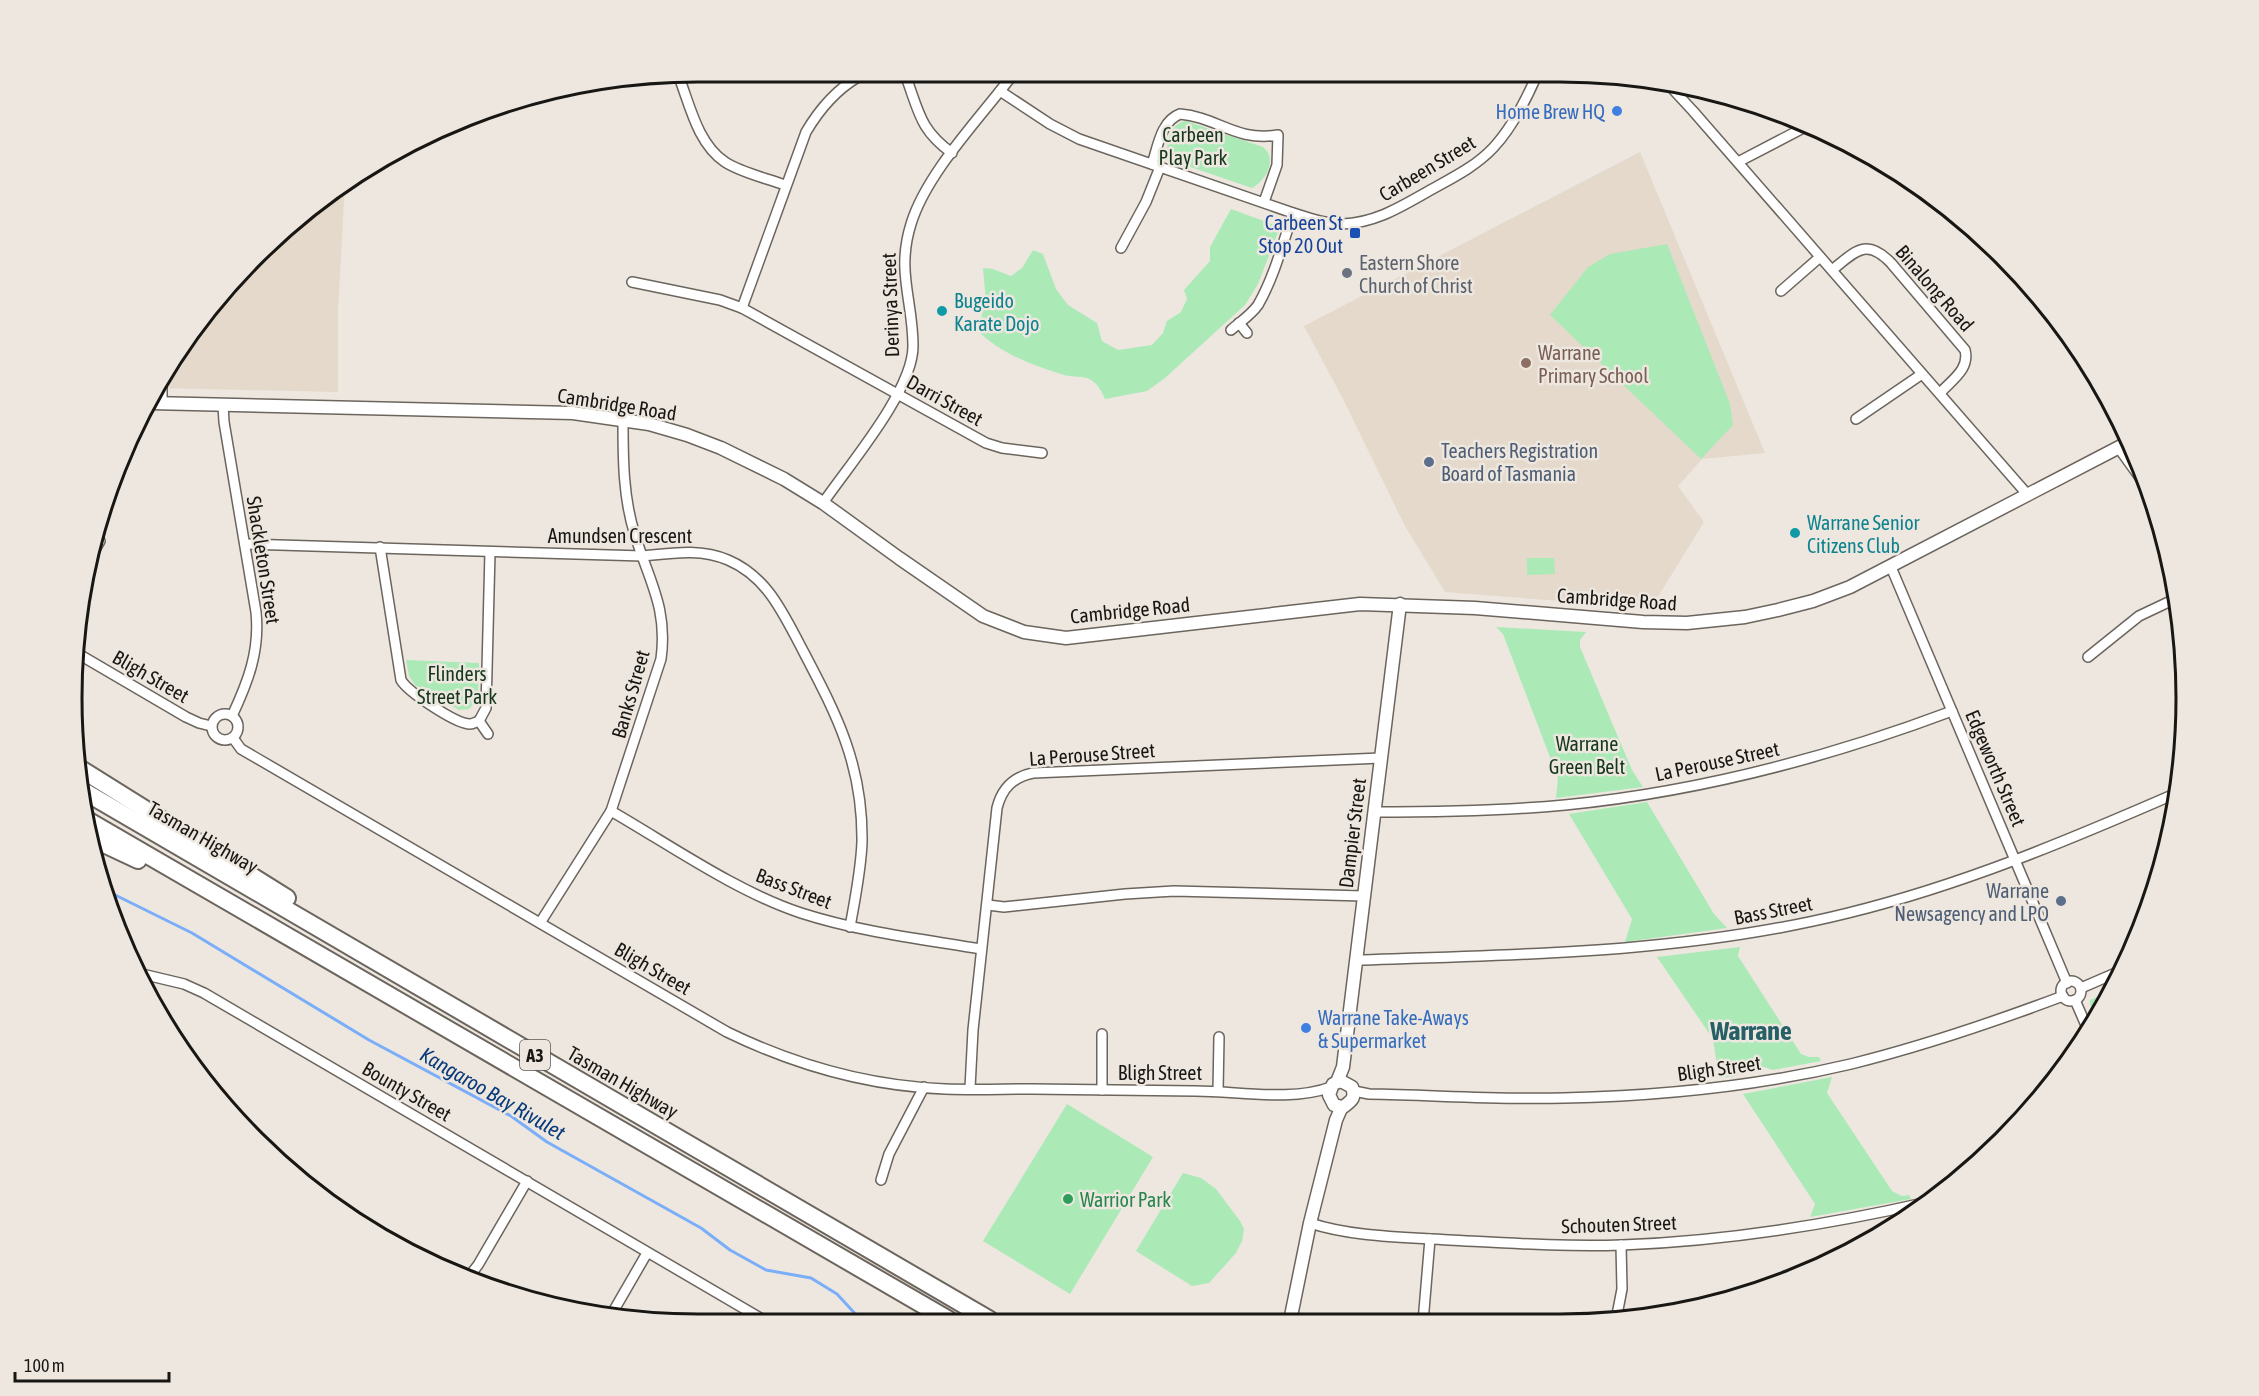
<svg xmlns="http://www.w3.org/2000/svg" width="2259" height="1396" viewBox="0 0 2259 1396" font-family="'Asap Condensed',sans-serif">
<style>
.built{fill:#e4d9cb}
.green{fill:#abeab7}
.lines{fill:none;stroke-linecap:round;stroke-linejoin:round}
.stream{stroke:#7baef9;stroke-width:3}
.street-casing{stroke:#6b655e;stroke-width:12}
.secondary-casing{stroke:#6b655e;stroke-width:15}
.highway-casing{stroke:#6b655e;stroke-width:20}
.street{stroke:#fff;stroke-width:9}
.secondary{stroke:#fff;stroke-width:12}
.highway{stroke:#fff;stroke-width:16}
.shop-dot{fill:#3f7fe0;stroke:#ede7df;stroke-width:2}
.transit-dot{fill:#1a4fb4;stroke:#ede7df;stroke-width:2}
.worship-dot{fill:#6b7280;stroke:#ede7df;stroke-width:2}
.culture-dot{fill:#0f9aa8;stroke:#ede7df;stroke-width:2}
.education-dot{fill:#8d6e63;stroke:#ede7df;stroke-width:2}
.service-dot{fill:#5c6f8a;stroke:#ede7df;stroke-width:2}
.leisure-dot{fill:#2e9e5b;stroke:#ede7df;stroke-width:2}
.labels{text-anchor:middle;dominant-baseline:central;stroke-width:5;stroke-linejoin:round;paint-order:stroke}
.shield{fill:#ede7df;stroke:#595551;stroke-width:1.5}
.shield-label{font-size:18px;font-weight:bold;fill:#191714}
.shop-label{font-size:20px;fill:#366cbe;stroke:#ede7df;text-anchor:end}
.park-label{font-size:20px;fill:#14371d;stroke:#ede7df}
.street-label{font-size:20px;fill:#191714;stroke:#ede7df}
.transit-label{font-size:20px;fill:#164399;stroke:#ede7df;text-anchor:end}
.worship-label{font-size:20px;fill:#5b616d;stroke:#ede7df;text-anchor:start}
.culture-label{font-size:20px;fill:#0d838f;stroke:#ede7df;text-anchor:start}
.education-label{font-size:20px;fill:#785e54;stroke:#ede7df;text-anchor:start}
.service-label{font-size:20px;fill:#4e5e75;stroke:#ede7df;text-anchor:start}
.leisure-label{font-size:20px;fill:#27864d;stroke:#ede7df;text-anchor:start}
.water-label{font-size:21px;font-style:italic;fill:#093a7a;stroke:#ede7df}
.district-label{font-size:26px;font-weight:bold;fill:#266066;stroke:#ede7df}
.rim{fill:none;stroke:#191714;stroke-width:3}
</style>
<rect width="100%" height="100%" fill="#ede7df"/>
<!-- built -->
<g class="built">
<polygon points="1640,152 1765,453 1702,459 1678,486 1704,522 1651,608 1445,592 1405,526 1343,399 1304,326"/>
<polygon points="345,184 338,309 338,392 159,388 178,350 255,256 317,201"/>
</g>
<!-- green -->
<g class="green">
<path d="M1186,121L1263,147C1278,159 1266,181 1252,188L1170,160C1163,146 1170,123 1186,121Z"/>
<path d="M1231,209L1280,227L1258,284L1245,305L1165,378L1147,391L1105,399C1101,391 1099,385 1091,380C1084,375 1073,378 1064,375C1032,365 1001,354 977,330L986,302L983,268L993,269L1011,276L1022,268L1033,250L1043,254L1056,289L1068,305L1097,323L1102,341L1118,350L1152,345L1163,333L1167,321L1181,312L1187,299L1184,290L1210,261V247Z"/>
<polygon points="1667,244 1730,404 1733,425 1701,459 1550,315 1588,267 1610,254"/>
<polygon points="1527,558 1554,558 1555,574 1527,575"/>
<polygon points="1496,627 1586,632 1580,640 1580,647 1632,770 1643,787 1556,798 1558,778 1503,634"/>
<polygon points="406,660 479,663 478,699 469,709 459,710 415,685 409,676"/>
<polygon points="1647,802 1714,914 1727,928 1625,942 1632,919 1569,814"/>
<polygon points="1740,947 1738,956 1801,1054 1809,1057 1819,1057 1821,1061 1773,1070 1764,1067 1743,1071 1736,1076 1719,1078 1713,1039 1657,957"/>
<polygon points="2113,990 2096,1018 2090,1004 2090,1000"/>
<polygon points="1832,1077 1827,1093 1892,1191 1902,1196 1909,1195 1911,1199 1810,1217 1815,1204 1743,1094"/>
<polygon points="1067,1104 1153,1157 1070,1294 983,1241"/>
<polygon points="1183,1173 1201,1178 1216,1189 1240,1221 1244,1229 1242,1241 1236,1253 1209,1283 1192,1286 1136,1251"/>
</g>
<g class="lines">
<!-- stream -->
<polyline class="stream" points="103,889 192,933 369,1040 511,1116 547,1142 701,1228 730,1250 766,1270 811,1278 837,1294 860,1319 864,1320"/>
<!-- street casing -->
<g class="street-casing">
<g id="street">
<path d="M679,77C690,106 698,144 725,162C742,173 766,178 785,185"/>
<path d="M906,77C919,112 920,130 952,153"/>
<polyline points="1668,84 1693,111 2027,494"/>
<path d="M1000,91L1050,124L1079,139L1293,213C1309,218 1325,224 1342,224C1378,223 1405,204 1436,187C1456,176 1477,165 1493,148C1512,128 1525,102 1536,77"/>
<polyline points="1738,162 1809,125"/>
<path d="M1152,164C1158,146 1161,121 1180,114C1217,117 1236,142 1278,135L1277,165L1264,202"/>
<polyline points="1121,248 1146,202 1160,167"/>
<path d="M1832,270C1855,252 1866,237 1891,263L1965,350C1970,369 1952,380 1940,393"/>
<polyline points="632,282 720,300 742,308 986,443 1002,448 1042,453"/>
<polyline points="1781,291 1820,257"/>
<path d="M742,308L806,132C819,110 836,90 858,77"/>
<polyline points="1239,323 1247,333"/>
<path d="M1231,330C1240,322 1251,315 1258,305C1274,277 1283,243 1293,213"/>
<polyline points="162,381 162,404"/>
<path d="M223,405L224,422L256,612C260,651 248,682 232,716"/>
<polyline points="1856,419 1922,374"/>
<polyline points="2118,447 2154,497"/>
<path d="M823,503C849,465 913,391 913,346C913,300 896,272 911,224C926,174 979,119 1011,77"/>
<path d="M245,544L643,556C672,553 701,548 728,560C766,576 782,611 800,645C835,712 863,762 862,842C861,870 855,899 850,927"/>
<path d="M380,547L401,680C408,692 456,724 470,724C473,724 476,722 479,721L486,708L490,552"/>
<polyline points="92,555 100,541"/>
<polyline points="1891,567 2067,983"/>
<polyline points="75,652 186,717 199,723 211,726"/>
<polyline points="2088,657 2139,616 2177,598"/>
<circle cx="225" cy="727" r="13"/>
<polyline points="479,721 488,734"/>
<path d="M233,738L241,749L727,1032C795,1065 869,1086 945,1089C974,1090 1003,1089 1032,1089C1086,1090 1141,1090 1195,1091C1238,1091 1291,1102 1331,1087"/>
<path d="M611,811C670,845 737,892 801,913C860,932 921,939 981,949"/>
<path d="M1374,812C1438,812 1501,811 1565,805C1697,792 1827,758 1952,711"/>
<polyline points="988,905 1004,907 1125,894 1174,891 1364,896"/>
<path d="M540,923L611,811L661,659C668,608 649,581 635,535C623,498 623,458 623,420"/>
<path d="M1356,960C1520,955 1688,953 1848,913C1962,885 2069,840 2177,793"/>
<polyline points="142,974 184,984 204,993 762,1319"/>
<circle cx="2071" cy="991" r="10"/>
<polyline points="2081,988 2125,969"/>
<polyline points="2075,1000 2088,1030"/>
<path d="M970,1088L973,1030L997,808C1002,788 1013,777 1033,773L1381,758"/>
<polyline points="1102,1090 1102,1034"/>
<polyline points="1218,1091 1219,1037"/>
<path d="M1354,1091L1369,1094C1434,1095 1499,1100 1564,1098C1660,1096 1758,1086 1851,1064C1923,1046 1994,1022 2063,996"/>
<polyline points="881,1180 889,1154 924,1087"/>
<path d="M1310,1223C1352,1237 1405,1237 1449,1240C1507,1243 1565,1247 1622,1245C1725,1241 1827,1225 1928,1202"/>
<polyline points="467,1279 478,1265 527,1181"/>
<polyline points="610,1317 647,1253"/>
<polyline points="1616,1320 1622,1289 1621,1245"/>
<polyline points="1423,1322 1430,1239"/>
</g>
</g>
<!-- secondary casing -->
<g class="secondary-casing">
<g id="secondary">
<polyline points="151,403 573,413 649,424 687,435 721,448 784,479 823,503 899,558 983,616 1024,632 1066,638 1360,604 1475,608 1643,622 1687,623 1745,617 1778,610 1813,601 1850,587 2129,442"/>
<polyline points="1337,1082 1343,1067 1400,604"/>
<path d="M1290,1321L1310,1223L1336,1120C1338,1116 1340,1109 1343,1107C1351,1101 1356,1099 1352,1087L1341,1081L1333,1084L1329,1095L1334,1105L1342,1107"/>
</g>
</g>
<!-- highway casing -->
<g class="highway-casing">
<g id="highway">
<polyline points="76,766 287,898"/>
<polyline points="80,789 990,1320"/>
<polyline points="87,820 949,1320"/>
<polyline points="91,838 138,860"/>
</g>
</g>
<!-- street -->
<use href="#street" class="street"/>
<!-- secondary -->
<use href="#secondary" class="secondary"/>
<!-- highway -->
<use href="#highway" class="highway"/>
</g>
<!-- markers -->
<g class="shop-dot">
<circle cx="1617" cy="111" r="6"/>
<circle cx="1306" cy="1028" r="6"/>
</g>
<rect class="transit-dot" x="1349" y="227" width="12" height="12" rx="3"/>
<circle class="worship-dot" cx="1347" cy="273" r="6"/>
<g class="culture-dot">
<circle cx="942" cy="311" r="6"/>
<circle cx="1795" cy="533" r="6"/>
</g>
<circle class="education-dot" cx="1526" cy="363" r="6"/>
<g class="service-dot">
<circle cx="1429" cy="462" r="6"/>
<circle cx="2061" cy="901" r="6"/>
</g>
<circle class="leisure-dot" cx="1068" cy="1199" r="6"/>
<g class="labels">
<!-- shield labels -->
<rect class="shield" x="520" y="1040" width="30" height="30" rx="4.5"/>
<g class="shield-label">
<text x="535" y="1055">A3</text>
</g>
<!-- shop labels -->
<g class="shop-label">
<text x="1605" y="111">Home Brew HQ</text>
<text x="1318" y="1017" text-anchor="start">Warrane Take-Aways<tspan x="1318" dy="23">&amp; Supermarket</tspan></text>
</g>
<!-- park labels -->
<g class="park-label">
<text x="1193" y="134">Carbeen<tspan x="1193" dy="23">Play Park</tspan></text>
<text x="457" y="673">Flinders<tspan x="457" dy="23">Street Park</tspan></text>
<text x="1587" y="743">Warrane<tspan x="1587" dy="23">Green Belt</tspan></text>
</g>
<!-- street labels -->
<g class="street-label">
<text transform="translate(1427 168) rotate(-31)">Carbeen Street</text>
<text transform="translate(1935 288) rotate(49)">Binalong Road</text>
<text transform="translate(890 305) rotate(-92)">Derinya Street</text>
<text transform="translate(945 400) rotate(29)">Darri Street</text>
<text transform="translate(617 404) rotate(9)">Cambridge Road</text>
<text x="620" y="535">Amundsen Crescent</text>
<text transform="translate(264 560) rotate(81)">Shackleton Street</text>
<text transform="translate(1617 599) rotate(4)">Cambridge Road</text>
<text transform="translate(1130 610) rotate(-6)">Cambridge Road</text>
<text transform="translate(151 676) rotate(30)">Bligh Street</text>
<text transform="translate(630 694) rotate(-74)">Banks Street</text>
<text transform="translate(1092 754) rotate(-4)">La Perouse Street</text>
<text transform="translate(1717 761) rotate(-12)">La Perouse Street</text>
<text transform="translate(1996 768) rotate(67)">Edgeworth Street</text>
<text transform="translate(1352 833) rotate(-83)">Dampier Street</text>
<text transform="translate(203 837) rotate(30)">Tasman Highway</text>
<text transform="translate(794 888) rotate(21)">Bass Street</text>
<text transform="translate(1773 910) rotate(-11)">Bass Street</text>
<text transform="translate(653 968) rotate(30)">Bligh Street</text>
<text transform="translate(1719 1068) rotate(-8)">Bligh Street</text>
<text x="1160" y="1072">Bligh Street</text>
<text transform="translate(623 1082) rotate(30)">Tasman Highway</text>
<text transform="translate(407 1091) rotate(30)">Bounty Street</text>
<text transform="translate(1619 1224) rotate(-2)">Schouten Street</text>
</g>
<!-- transit labels -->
<g class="transit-label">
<text x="1343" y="222">Carbeen St<tspan x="1343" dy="23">Stop 20 Out</tspan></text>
</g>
<!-- worship labels -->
<g class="worship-label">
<text x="1359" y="262">Eastern Shore<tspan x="1359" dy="23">Church of Christ</tspan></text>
</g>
<!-- culture labels -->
<g class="culture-label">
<text x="954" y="300">Bugeido<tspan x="954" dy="23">Karate Dojo</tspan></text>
<text x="1807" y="522">Warrane Senior<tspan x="1807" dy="23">Citizens Club</tspan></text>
</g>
<!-- education labels -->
<g class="education-label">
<text x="1538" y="352">Warrane<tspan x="1538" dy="23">Primary School</tspan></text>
</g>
<!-- service labels -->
<g class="service-label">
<text x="1441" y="450">Teachers Registration<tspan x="1441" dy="23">Board of Tasmania</tspan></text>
<text x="2049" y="890" text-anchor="end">Warrane<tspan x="2049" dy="23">Newsagency and LPO</tspan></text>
</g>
<!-- leisure labels -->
<g class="leisure-label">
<text x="1080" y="1199">Warrior Park</text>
</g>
<!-- water labels -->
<g class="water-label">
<text transform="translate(493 1093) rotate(30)">Kangaroo Bay Rivulet</text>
</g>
<!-- district labels -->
<g class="district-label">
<text x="1751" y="1031">Warrane</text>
</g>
</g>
<!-- crop -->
<path d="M0 0H2259V1396H0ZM698 82H1560A616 616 0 0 1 2176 698V698A616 616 0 0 1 1560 1314H698A616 616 0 0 1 82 698V698A616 616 0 0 1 698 82Z" fill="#ede7df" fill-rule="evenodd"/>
<path class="rim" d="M698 82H1560A616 616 0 0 1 2176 698V698A616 616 0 0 1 1560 1314H698A616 616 0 0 1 82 698V698A616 616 0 0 1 698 82Z"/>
<!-- scale -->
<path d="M15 1372v9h154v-9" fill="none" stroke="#191714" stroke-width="3"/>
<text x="24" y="1372" font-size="18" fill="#191714" stroke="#ede7df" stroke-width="4.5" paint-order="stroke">100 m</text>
</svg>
